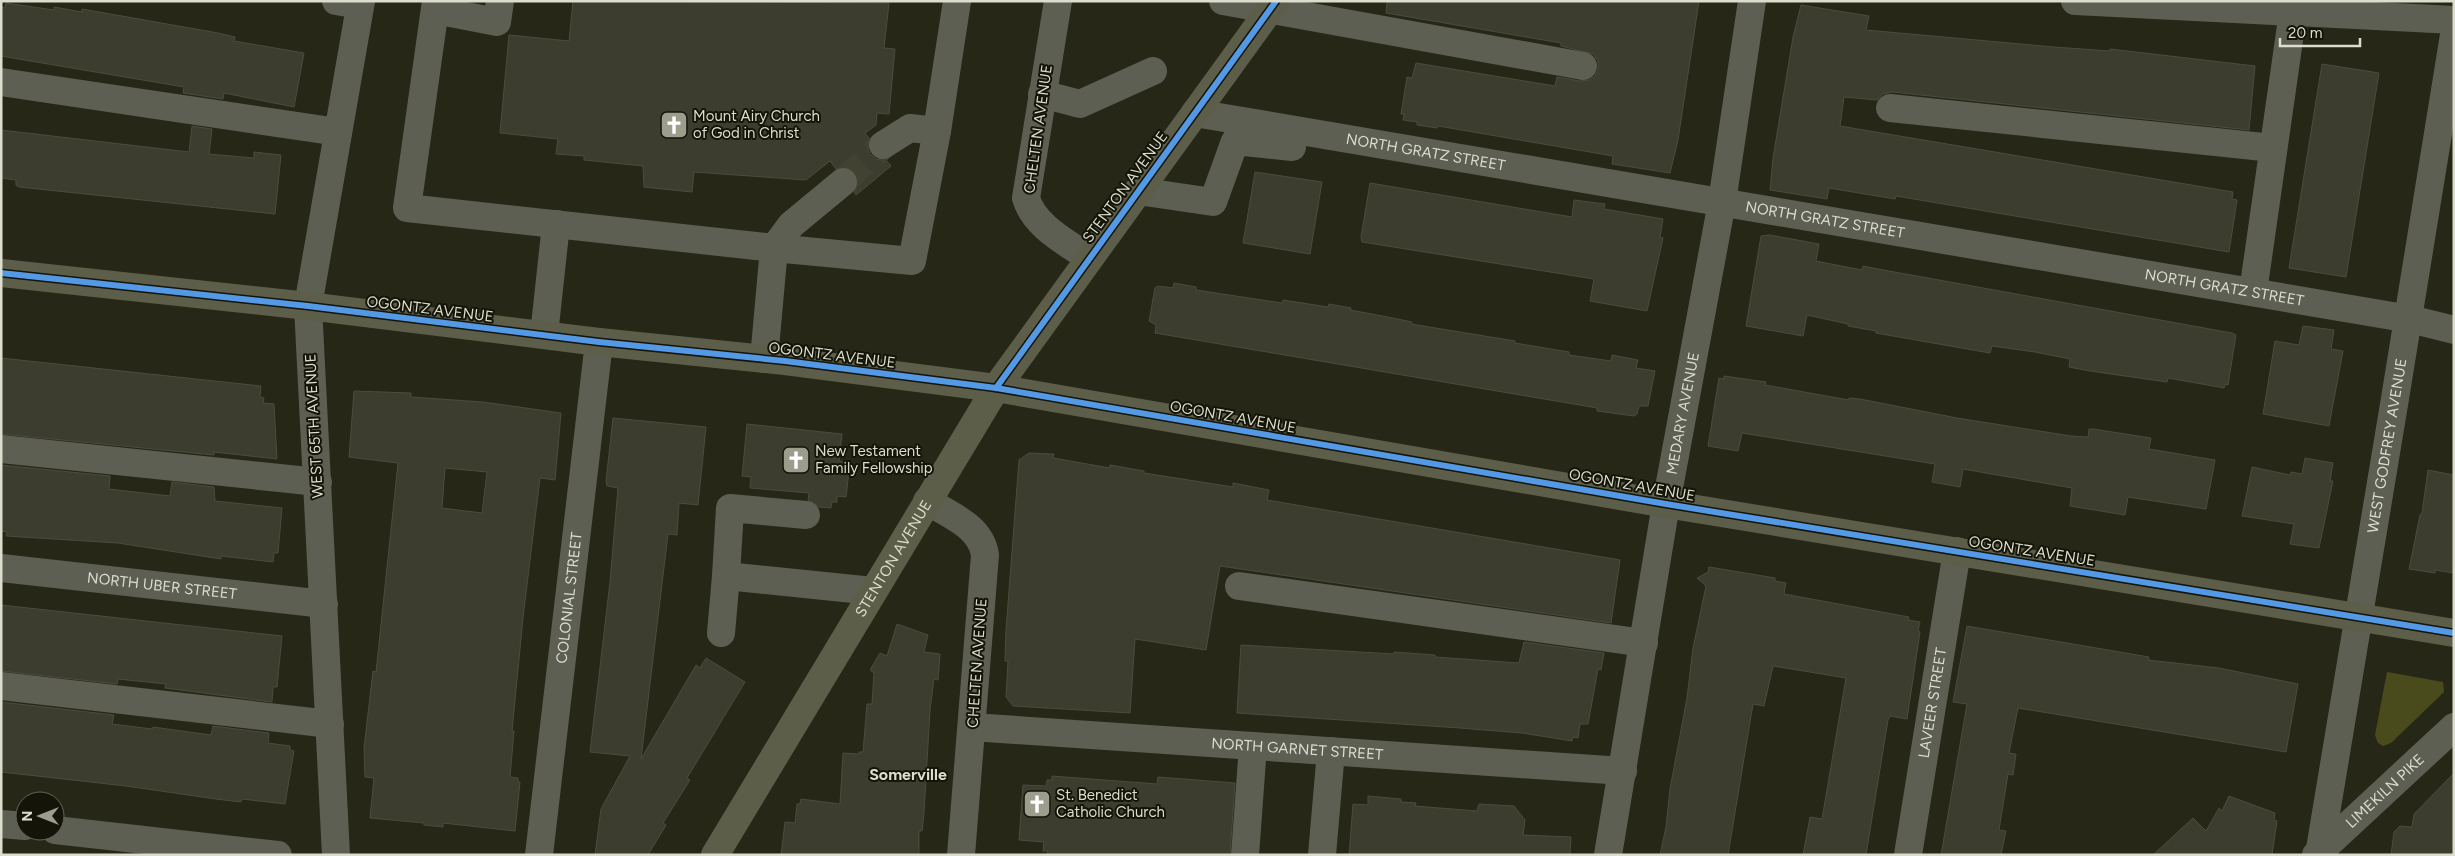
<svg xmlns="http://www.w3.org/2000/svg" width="2455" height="856" viewBox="0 0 2455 856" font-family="Figtree,sans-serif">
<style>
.green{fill:#4a4b1c}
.building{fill:#3c3d2f;stroke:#4c4c3e;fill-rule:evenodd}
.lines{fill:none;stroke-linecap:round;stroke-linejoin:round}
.minor-tunnel{stroke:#414231;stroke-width:28;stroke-dasharray:28 14;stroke-linecap:butt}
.minor{stroke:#5e5f53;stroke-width:28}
.major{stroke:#5d5e4a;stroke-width:28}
.cycleway-casing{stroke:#141408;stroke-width:9}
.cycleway{stroke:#5399e6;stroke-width:6}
.labels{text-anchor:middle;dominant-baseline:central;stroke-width:4;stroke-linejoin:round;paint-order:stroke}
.poi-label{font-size:15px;fill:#dcddcd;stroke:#141408;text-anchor:start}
.street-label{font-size:15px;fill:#dcddcd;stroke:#141408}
.neighbourhood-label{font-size:16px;font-weight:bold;fill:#dcddcd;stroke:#141408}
</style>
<rect width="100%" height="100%" fill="#262716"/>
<!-- green -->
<polygon class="green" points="2387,672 2443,682 2444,692 2391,743 2383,746 2378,743 2375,735"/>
<!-- building -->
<g class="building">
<polygon points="573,1 889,3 884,48 895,49 889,114 877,113 876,125 865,133 869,138 867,146 870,154 876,159 886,160 891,166 856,195 854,192 858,180 855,172 848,167 836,169 830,161 806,180 694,172 692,192 644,187 643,166 584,160 584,156 556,154 558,139 500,133 509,35 569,41"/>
<polygon points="1387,1 1699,1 1678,140 1670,173 1612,164 1613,156 1438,126 1437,128 1417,125 1417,122 1403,120 1404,114 1401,114 1407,77 1412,78 1416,63 1555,86 1557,77 1580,81 1589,80 1595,76 1598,69 1598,61 1593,54 1561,46 1561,43 1386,13"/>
<polygon points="6,3 54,10 54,7 82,12 82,9 218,33 235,37 234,41 304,53 294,107 224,93 223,99 183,93 184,87 1,56 1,7 5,8"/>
<polygon points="1801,5 1869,16 1866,30 2054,47 2110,51 2110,49 2255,66 2249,130 1892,92 1883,94 1877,100 1844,97 1840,126 2233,192 2232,199 2237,200 2229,252 1896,196 1895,199 1829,188 1827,199 1770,190 1773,158 1793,37"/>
<polygon points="2322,64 2379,73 2346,277 2289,268"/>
<polygon points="192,126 212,129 209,154 254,158 254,152 281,155 275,214 19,187 16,185 16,180 1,178 1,130 189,152"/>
<polygon points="1255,172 1322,182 1310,254 1243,243"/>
<polygon points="1370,183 1572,217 1574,200 1605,204 1604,209 1663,219 1660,237 1663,238 1647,311 1590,301 1594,279 1362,242 1361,237"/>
<polygon points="1770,235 1819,244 1816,261 1862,270 1863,266 1878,269 2232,333 2236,335 2228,385 2225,384 2224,388 2168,378 2167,382 2090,371 2069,367 2070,359 2035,352 1992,346 1990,353 1876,333 1876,331 1848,326 1848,324 1807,315 1803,336 1746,326 1761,236"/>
<polygon points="1174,283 1196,287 1196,290 1282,303 1283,300 1328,307 1329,304 1351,308 1350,310 1393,318 1412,322 1411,324 1515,341 1515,343 1569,352 1569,355 1611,361 1612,355 1638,360 1636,368 1655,371 1648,406 1639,406 1637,414 1634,416 1597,411 1597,408 1155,333 1156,325 1149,321 1155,288 1158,286 1173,288"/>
<polygon points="2303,326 2334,330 2331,349 2343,351 2329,426 2263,414 2275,341 2299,345"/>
<polygon points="1,358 261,386 260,397 264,398 263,403 274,404 277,459 214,452 214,455 1,434"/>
<polygon points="1724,376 1766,382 1765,385 1849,400 1849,398 1860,399 1957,418 2071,436 2088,437 2089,429 2093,429 2151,438 2149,449 2215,460 2206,509 2128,497 2125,515 2070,506 2072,488 1963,469 1960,487 1932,482 1935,464 1742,433 1738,451 1708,446 1719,378 1724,379"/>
<path d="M354,391L411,393V397L483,402L561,413L555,480L540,478L523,618L512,731H514L510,777L518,778V782H520L515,831L443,823V827L424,825V823L370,818L374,778L365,777L364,748L373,671L376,672L398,463L349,457ZM445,468L487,472L482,513L442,508Z"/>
<polygon points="613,418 706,427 698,505 679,503 677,535 668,534 641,759 696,665 700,668 706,658 745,682 687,778 690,780 663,823 666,825 648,855 595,855 601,809 630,756 590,752 610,582 618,488 607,486 606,481"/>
<polygon points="747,424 842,434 839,461 850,462 846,497 837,496 837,502 832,502 831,508 819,507 808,500 809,493 750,488 751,477 742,476"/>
<polygon points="1029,453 1054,454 1053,458 1110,468 1110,465 1144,471 1144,473 1233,487 1233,483 1269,490 1267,500 1620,560 1611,623 1220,566 1206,650 1135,639 1130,713 1013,706 1006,697 1008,661 1005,661 1006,630 1019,460"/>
<polygon points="2305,458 2333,463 2330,481 2333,481 2319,548 2290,544 2294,524 2242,516 2252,467 2290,475 2291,472 2302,474"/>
<polygon points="1,465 110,476 109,489 170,496 172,482 214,487 215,501 282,508 278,553 274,553 273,562 221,556 221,559 118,543 6,536 7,532 1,531"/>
<polygon points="2428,470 2454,475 2454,573 2435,570 2435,573 2409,569 2420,515 2422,513"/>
<polygon points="1709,567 1775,578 1775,581 1786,583 1784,594 1909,617 1908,620 1920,622 1918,631 1920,632 1907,719 1890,716 1888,720 1866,855 1803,855 1810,817 1822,819 1846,678 1773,666 1764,706 1753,704 1728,855 1660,855 1666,827 1670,789 1687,698 1693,648 1706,586 1697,578 1708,572"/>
<polygon points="1,605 282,636 277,687 273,687 272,702 165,688 166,684 118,679 117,684 1,671"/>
<polygon points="897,624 928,635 924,652 940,654 938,680 934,679 930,710 924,813 922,831 919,831 919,855 781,855 785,822 795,823 797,804 800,804 801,799 840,804 843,753 859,754 859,752 863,752 867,704 872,704 874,673 870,670 880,653 887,656"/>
<polygon points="1967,626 2149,657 2148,660 2219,668 2298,684 2286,752 2018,708 2009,753 2016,754 2013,775 2008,774 1999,830 2006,831 2001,855 1941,855 1967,704 1953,702"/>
<polygon points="1524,642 1604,653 1601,670 1598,669 1588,724 1580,724 1578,738 1573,737 1572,741 1522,733 1460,728 1237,713 1241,645 1394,654 1394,652 1435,655 1435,657 1519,663"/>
<polygon points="1,702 114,715 112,724 152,729 153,727 211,735 213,726 269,733 268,743 290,746 290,750 294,751 285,804 242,799 241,802 216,799 126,786 1,772"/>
<polygon points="2454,773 2454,855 2391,855 2394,832 2400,826 2412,827 2414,814"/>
<polygon points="1052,776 1157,784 1158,777 1235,783 1230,855 1047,855 1048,851 1043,851 1044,842 1019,840 1023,785 1046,786 1047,780 1052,780"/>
<polygon points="1368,796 1401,799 1401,802 1416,803 1415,806 1477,811 1479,804 1514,806 1525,820 1523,835 1571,837 1570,855 1349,855 1353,804 1368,805"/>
<polygon points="2229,796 2275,813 2274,820 2277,821 2272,855 2153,855 2193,818 2206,831 2219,808 2222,811"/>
</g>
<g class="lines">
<!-- minor-tunnel -->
<polyline class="minor-tunnel" points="843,182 883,145"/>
<!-- minor -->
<g class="minor">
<polyline points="336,1 360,5"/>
<polyline points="436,1 407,208 774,248 791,225 843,182"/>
<path d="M1058,1L1026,198C1034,226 1066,242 1089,258"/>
<polyline points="1223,1 1583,66"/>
<polyline points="2075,1 2454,20"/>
<polyline points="435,10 497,22 500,1"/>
<polyline points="1,82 338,132"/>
<polyline points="1042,94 1080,104 1153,71"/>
<polyline points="1890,108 2273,148"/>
<path id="s1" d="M1195,113L2410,319L2454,330"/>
<polyline points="883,145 910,128 937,131"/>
<polyline points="1138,191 1213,202 1235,141 1292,147"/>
<polyline points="2253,292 2293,12"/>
<polyline points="544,335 556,224"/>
<polyline points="764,359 774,248 912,261 937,131 957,1"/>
<polyline points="1,449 318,482"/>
<path d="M927,501C949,515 981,526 985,555L961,855"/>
<path id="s2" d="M1,568L324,604"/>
<polyline points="726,576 730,508 806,515"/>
<polyline points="1239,586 1644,643"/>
<polyline points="721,633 726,576 873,591"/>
<polyline points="1,686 330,724"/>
<path id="s3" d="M972,727L1623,771"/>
<polyline points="1,824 25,826"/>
<polyline points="55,830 278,855"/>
<polyline points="336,855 308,306 361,1"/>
<path id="s4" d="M539,855L599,342"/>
<polyline points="1245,855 1253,746"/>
<polyline points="1322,855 1331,751"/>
<path id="s5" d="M1608,855L1666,504L1722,202L1752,1"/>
<path id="s6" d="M1908,855L1957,551"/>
<path id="s7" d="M2316,855L2454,727"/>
<path id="s8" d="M2319,855C2364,581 2411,309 2454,35"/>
</g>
<!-- major -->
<g class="major">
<polyline points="1,273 308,306 599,342 785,361 996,388 1666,504 2454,633"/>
<path id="s9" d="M715,855L996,388L1276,1"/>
</g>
<!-- cycleway casing -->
<g class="cycleway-casing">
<g id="cycleway">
<polyline points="1,273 308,306 599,342 785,361 996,388 1666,504 2454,633"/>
<polyline points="996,388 1276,1"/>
</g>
</g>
<!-- cycleway -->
<use href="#cycleway" class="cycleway"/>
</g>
<!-- icons -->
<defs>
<g id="church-square" transform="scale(1.4375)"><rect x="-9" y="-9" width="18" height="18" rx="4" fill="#9c9d8d" stroke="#141408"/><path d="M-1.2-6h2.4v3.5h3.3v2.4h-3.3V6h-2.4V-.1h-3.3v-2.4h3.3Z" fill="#fff"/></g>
</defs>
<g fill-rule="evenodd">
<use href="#church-square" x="674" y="125"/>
<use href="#church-square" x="796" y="460"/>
<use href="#church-square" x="1037" y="804"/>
</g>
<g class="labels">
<!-- poi labels -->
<g class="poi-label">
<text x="693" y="116">Mount Airy Church<tspan x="693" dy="17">of God in Christ</tspan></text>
<text x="815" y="451">New Testament<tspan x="815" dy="17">Family Fellowship</tspan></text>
<text x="1056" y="795">St. Benedict<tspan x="1056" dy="17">Catholic Church</tspan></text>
</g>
<!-- street labels -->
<g class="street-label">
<text transform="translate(1038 129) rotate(-82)">CHELTEN AVENUE</text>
<text stroke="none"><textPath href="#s1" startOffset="234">NORTH GRATZ STREET</textPath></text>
<text transform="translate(1125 187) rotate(-54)">STENTON AVENUE</text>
<text stroke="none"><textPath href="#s1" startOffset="639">NORTH GRATZ STREET</textPath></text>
<text stroke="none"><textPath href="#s1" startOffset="1044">NORTH GRATZ STREET</textPath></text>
<text transform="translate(430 309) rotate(7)">OGONTZ AVENUE</text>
<text transform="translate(832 355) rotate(7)">OGONTZ AVENUE</text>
<text stroke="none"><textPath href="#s5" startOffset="448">MEDARY AVENUE</textPath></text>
<text transform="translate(1233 417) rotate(10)">OGONTZ AVENUE</text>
<text transform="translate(314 426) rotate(-93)">WEST 65TH AVENUE</text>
<text stroke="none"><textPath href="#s8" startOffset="415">WEST GODFREY AVENUE</textPath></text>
<text transform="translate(1632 485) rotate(10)">OGONTZ AVENUE</text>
<text transform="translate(2032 551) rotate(9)">OGONTZ AVENUE</text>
<text stroke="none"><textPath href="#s9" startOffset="346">STENTON AVENUE</textPath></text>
<text stroke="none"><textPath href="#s2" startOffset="162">NORTH UBER STREET</textPath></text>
<text stroke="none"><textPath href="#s4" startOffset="259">COLONIAL STREET</textPath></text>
<text transform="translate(977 663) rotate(-86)">CHELTEN AVENUE</text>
<text stroke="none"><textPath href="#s6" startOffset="154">LAVEER STREET</textPath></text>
<text stroke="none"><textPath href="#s3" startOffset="326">NORTH GARNET STREET</textPath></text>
<text stroke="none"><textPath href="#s7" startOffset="94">LIMEKILN PIKE</textPath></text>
</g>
<!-- neighbourhood labels -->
<g class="neighbourhood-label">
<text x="908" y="774">Somerville</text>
</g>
</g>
<!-- border -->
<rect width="2455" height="856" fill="none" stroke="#dcddcd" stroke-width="5"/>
<!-- north arrow -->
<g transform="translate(40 816) rotate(270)"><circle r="24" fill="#141408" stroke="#646457"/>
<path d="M0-4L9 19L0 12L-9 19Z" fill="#9c9d8d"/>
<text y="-8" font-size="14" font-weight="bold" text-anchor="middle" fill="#dcddcd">N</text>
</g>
<!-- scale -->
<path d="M2280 38v8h80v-8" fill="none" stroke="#dcddcd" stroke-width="2.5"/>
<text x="2288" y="38" font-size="15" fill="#dcddcd" stroke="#141408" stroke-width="4" paint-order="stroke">20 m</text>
</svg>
